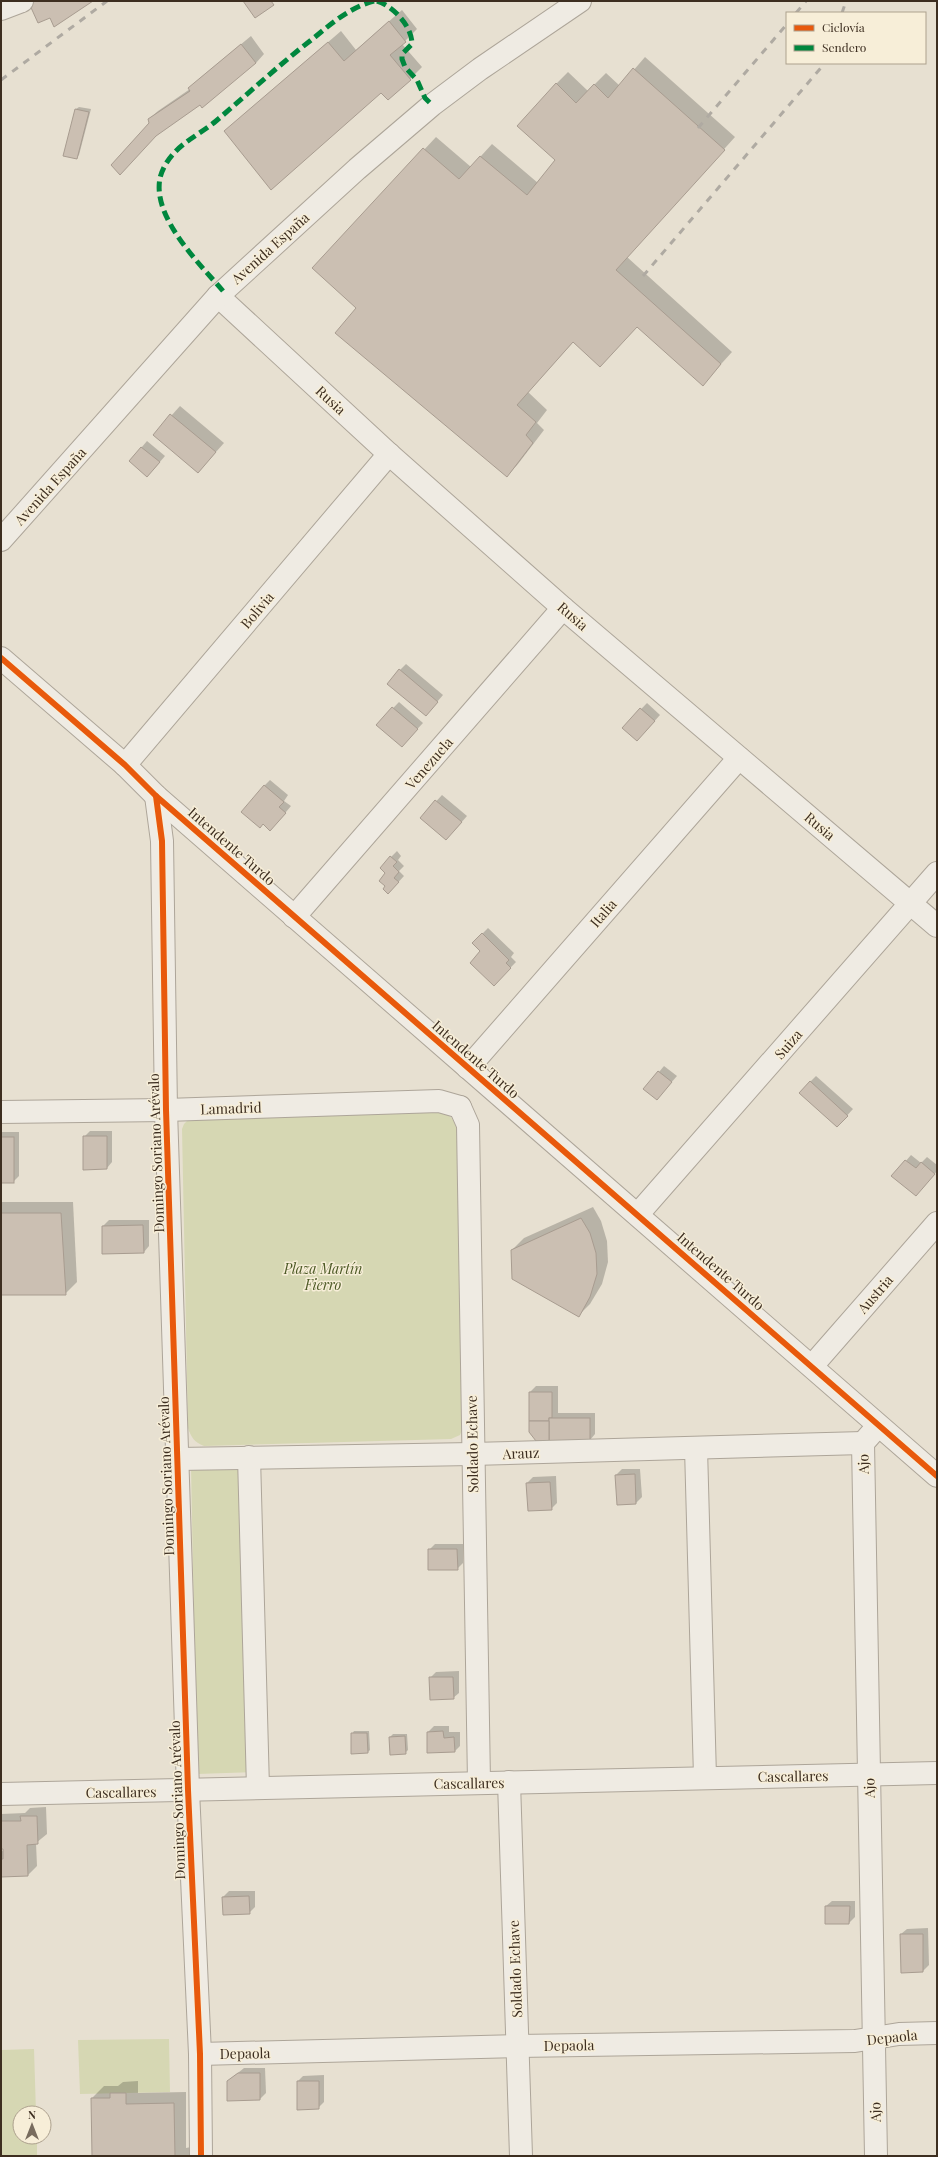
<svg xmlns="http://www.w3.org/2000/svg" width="938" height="2157" viewBox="0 0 938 2157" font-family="'Playfair Display',serif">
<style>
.green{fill:#d6d7b3}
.shadow{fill:#0003}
.building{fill:#cbbfb2;stroke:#a89c90}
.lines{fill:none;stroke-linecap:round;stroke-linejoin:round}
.minor-casing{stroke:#ada599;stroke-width:24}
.minor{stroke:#efebe3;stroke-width:22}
.rail{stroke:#afaaa2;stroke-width:3;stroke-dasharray:7 7;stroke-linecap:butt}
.quiet{stroke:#00873e;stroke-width:5;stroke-dasharray:10 5;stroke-linecap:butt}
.cycleway-casing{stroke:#f7eed8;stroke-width:8}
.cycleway{stroke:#e8590c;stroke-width:6}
.labels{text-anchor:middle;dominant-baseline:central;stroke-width:3;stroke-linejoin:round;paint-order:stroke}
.street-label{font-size:14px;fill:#3d2e20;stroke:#f7eed8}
.park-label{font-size:14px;font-style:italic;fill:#4d5a26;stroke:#f7eed8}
</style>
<rect width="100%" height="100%" fill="#e7e0d1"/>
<!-- green -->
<g class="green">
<path d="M436,1111C449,1114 453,1116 457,1130L464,1425L460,1435L451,1439L204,1446C194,1442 191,1437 188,1428L182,1129L184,1124L190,1118Z"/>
<polygon points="247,1466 258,1772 197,1774 191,1467"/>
<polygon points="169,2039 170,2092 80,2094 78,2040"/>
<polygon points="34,2049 36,2113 20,2113 20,2137 37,2137 37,2156 1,2156 1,2050"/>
</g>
<!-- shadow -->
<g class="shadow">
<polygon points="402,10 417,29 402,44 422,67 410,79 381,92 225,131 341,31 356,50"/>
<polygon points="251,36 264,54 256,63 200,104 150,123 149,119 158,111 190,89 199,79"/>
<polygon points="645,57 735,137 627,257 732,352 703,384 637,326 574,341 528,392 547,410 537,423 544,430 518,464 507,476 358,308 314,268 436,137 471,167 492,144 538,183 557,160 556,84 568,72 588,91 606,73 620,86"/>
<polygon points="79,107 91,109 79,155 76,158 65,155 76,109"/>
<polygon points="180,406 224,443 198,472 154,435"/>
<polygon points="147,441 165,456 153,470 130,461"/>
<polygon points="406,664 443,695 431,709 400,670"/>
<polygon points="399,702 423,723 407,740 377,725"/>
<polygon points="647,703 660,715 643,734 624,727"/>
<polygon points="270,780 288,795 284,801 291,806 276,824 264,786"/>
<polygon points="442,795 467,816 452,833 421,818"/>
<polygon points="397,851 401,856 398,860 404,866 399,871 404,876 394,887 386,886 391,857"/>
<polygon points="488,928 514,953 511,957 516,962 494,985 482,951 473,943"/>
<polygon points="664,1066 677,1076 662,1093 659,1072"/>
<polygon points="816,1076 853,1109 843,1120 810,1082"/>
<polygon points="90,1131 112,1131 112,1162 107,1168 84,1137"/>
<polygon points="1,1132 19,1132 19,1176 13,1182 1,1182"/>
<polygon points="911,1155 921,1163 927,1157 937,1165 937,1171 922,1189 893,1176"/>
<polygon points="1,1202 73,1202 77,1282 65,1294 1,1294"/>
<polygon points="593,1207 601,1221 607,1241 608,1262 602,1284 590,1304 578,1316 512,1250 524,1238"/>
<polygon points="109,1220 149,1220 149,1246 144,1252 103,1226"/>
<polygon points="536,1386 558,1386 558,1413 595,1413 595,1434 590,1440 536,1440 530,1392"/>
<polygon points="622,1469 640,1469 642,1497 636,1503 618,1504 616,1475"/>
<polygon points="556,1476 557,1503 551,1509 527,1483 533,1477"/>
<polygon points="435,1544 463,1544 463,1563 457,1569 429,1550"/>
<polygon points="459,1671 459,1693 453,1698 430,1678 436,1672"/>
<polygon points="434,1726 449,1726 449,1732 460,1732 460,1746 454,1752 428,1732"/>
<polygon points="354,1731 369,1731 370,1750 368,1752 352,1734"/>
<polygon points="393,1734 407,1734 408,1750 405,1753 390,1737"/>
<polygon points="46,1807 47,1834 36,1843 37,1866 28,1875 1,1876 1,1852 4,1850 4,1847 1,1848 1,1814 25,1813 30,1808"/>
<polygon points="229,1891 255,1891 255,1907 249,1913 223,1897"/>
<polygon points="832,1901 855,1901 855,1917 849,1923 826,1906"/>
<polygon points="928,1928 929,1965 923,1971 901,1934 907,1929"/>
<polygon points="244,2068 265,2068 266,2093 260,2099 228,2081"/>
<polygon points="324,2075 324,2102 318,2108 298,2081 303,2076"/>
<polygon points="138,2081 138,2093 186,2092 186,2148 191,2147 192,2156 93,2156 92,2098 104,2086 118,2086 123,2082"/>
</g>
<!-- building -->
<g class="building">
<polygon points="28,1 93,1 54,27 50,18 38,23"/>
<polygon points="243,1 271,1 274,5 255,18"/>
<polygon points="389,21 406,42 390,55 411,80 388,100 381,93 271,190 224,131 328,42 344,61"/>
<polygon points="241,44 256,63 202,108 200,105 156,136 120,175 111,165 149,123 148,119 190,91 188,88"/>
<polygon points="633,68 725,150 616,270 721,364 703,386 637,327 600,367 573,342 517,405 536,422 526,435 533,443 507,477 335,333 356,308 312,268 423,148 459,179 480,156 527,195 555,160 517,126 556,83 576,103 594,84 608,98"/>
<polygon points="75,109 89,112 77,159 63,156"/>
<polygon points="170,414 216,452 198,473 153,435"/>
<polygon points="141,447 160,462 147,477 129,461"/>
<polygon points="399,669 438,702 426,716 387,684"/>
<polygon points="392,707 418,729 402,747 376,725"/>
<polygon points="640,708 655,721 637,741 622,728"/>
<polygon points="264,785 284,802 279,807 286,813 270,831 263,824 260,828 241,812"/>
<polygon points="435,800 462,822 446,840 420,818"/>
<polygon points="390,856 397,862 393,866 399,872 394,878 399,882 388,894 383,889 385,886 379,881 385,873 380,868"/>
<polygon points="482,933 509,960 506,963 511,968 494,986 470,963 480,951 472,943"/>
<polygon points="658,1071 672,1082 657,1100 643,1089"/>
<polygon points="810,1081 848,1116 837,1127 799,1093"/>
<polygon points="83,1136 107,1136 107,1169 83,1170"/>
<rect x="1" y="1137" width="13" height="46"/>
<polygon points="905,1160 916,1168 921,1162 935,1174 916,1196 891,1176"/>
<polygon points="1,1213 61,1213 66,1295 1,1295"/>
<polygon points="581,1218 590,1233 596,1253 597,1274 590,1297 579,1317 512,1279 511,1250"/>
<polygon points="143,1225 144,1253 102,1254 102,1226"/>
<polygon points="529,1392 552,1392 552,1418 549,1418 549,1421 529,1421"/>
<rect x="549" y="1418" width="41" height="23"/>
<polygon points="529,1421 549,1421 549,1441 536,1441 529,1432"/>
<polygon points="635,1474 636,1504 617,1505 615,1475"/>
<polygon points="550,1482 552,1510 528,1511 526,1483"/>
<polygon points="428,1549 457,1549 458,1570 428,1570"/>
<polygon points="429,1677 453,1677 454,1699 430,1700"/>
<polygon points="443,1731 444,1738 454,1737 455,1752 427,1753 427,1732"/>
<polygon points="351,1733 367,1733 368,1753 351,1754"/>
<polygon points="405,1736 406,1754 390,1755 389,1737"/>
<polygon points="20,1816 37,1816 38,1844 27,1845 28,1876 1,1877 1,1859 3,1859 3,1849 1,1849 1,1821 21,1821"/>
<polygon points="249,1896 250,1914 223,1915 222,1897"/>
<polygon points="825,1906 850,1906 849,1924 825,1924"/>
<polygon points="900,1934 923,1934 923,1972 901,1973"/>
<polygon points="238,2073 260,2073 260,2100 227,2101 227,2081"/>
<polygon points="297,2081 319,2081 319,2109 297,2110"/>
<polygon points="110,2093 126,2093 126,2104 174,2103 175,2156 92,2156 91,2098 110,2098"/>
</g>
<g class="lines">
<!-- minor casing -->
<g class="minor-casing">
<g id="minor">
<polyline points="1,9 22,1"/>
<polyline points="218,296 389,454 563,608 937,926"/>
<polyline points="1,540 218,296 357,169 432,105 480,69 580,1"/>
<polyline points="1,658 125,765 156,796 937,1476"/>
<polyline points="125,765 389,454"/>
<polyline points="156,796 162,841 166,1110 188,1790 200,2054 201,2156"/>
<polyline points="294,917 563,608"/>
<polyline points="468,1068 739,758"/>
<polyline points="460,1107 468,1125 479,1782"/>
<polyline points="1,1112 166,1110 439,1101 460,1107"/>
<polyline points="638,1214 937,873"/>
<polyline points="812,1366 937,1223"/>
<polyline points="696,1448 705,1777"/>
<polyline points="249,1457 258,1788"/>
<polyline points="178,1459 472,1454 863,1443"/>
<polyline points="509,1782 521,2156"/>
<polyline points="1,1794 937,1773"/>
<polyline points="200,2054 517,2046 855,2041 899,2034 937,2033"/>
<polyline points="876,2156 863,1443 878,1426"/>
</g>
</g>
<!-- minor -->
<use href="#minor" class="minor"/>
<!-- rail -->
<g class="rail">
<polyline points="796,13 806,1"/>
<polyline points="842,13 846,1"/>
<polyline points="1,80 107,1"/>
<polyline points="698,128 787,24"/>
<polyline points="643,276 825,63"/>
</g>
<!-- quiet -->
<g class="quiet">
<path d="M377,1C393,6 412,26 412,44L402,54V59L405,67L417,80L425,98L432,105"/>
<path d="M223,291C200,264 152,218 160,178C162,169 168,159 175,152C186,140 203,132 216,121C249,93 281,63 315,37C333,22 351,7 374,1"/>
</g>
<!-- cycleway casing -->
<g class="cycleway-casing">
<g id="cycleway">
<polyline points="1,658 125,765 156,796 937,1476"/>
<polyline points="156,796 162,841 166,1110 188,1790 200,2054 201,2156"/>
</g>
</g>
<!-- cycleway -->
<use href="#cycleway" class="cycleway"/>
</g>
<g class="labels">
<!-- street labels -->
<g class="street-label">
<text transform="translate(270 248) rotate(-42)">Avenida España</text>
<text transform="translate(331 400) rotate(43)">Rusia</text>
<text transform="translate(50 486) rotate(-48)">Avenida España</text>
<text transform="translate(257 610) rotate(-50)">Bolivia</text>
<text transform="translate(573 616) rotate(41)">Rusia</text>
<text transform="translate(429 763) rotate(-49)">Venezuela</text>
<text transform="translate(820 826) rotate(40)">Rusia</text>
<text transform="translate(232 846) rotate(41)">Intendente Turdo</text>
<text transform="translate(603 913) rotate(-49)">Italia</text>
<text transform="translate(788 1044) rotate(-49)">Suiza</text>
<text transform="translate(476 1059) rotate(41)">Intendente Turdo</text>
<text transform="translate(231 1108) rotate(-2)">Lamadrid</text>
<text transform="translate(156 1153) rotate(-92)">Domingo Soriano Arévalo</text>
<text transform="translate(721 1271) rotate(41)">Intendente Turdo</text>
<text transform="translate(875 1294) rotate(-49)">Austria</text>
<text transform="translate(472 1444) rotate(-91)">Soldado Echave</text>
<text transform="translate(521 1453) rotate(-2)">Arauz</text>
<text transform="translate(863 1464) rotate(-91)">Ajo</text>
<text transform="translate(166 1476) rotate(-92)">Domingo Soriano Arévalo</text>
<text transform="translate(793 1776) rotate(-1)">Cascallares</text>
<text transform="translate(469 1783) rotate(-1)">Cascallares</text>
<text transform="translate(869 1788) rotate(-91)">Ajo</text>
<text transform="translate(121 1792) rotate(-1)">Cascallares</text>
<text transform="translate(177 1800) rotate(-92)">Domingo Soriano Arévalo</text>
<text transform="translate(515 1969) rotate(-92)">Soldado Echave</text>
<text transform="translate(892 2037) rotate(-6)">Depaola</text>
<text transform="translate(569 2045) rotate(-1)">Depaola</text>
<text transform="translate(245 2053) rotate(-1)">Depaola</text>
<text transform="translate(875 2112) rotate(-91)">Ajo</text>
</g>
<!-- park labels -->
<g class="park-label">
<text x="323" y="1268">Plaza Martín<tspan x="323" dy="16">Fierro</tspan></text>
</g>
</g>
<!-- border -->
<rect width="938" height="2157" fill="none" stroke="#3d2e20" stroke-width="4"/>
<!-- legend -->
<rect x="786" y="12" width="140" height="52" fill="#f7eed8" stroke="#ada18e"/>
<rect x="794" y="25" width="20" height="6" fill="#e8590c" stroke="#ada18e"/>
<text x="822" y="32" font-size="12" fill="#3d2e20">Ciclovía</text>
<rect x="794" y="45" width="20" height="6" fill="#00873e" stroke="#ada18e"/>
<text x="822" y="52" font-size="12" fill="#3d2e20">Sendero</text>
<!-- north arrow -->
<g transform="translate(32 2125)"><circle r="19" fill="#f7eed8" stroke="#ada18e"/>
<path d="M0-3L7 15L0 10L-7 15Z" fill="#786c5e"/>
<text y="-6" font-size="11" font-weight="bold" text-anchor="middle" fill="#3d2e20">N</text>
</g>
</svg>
